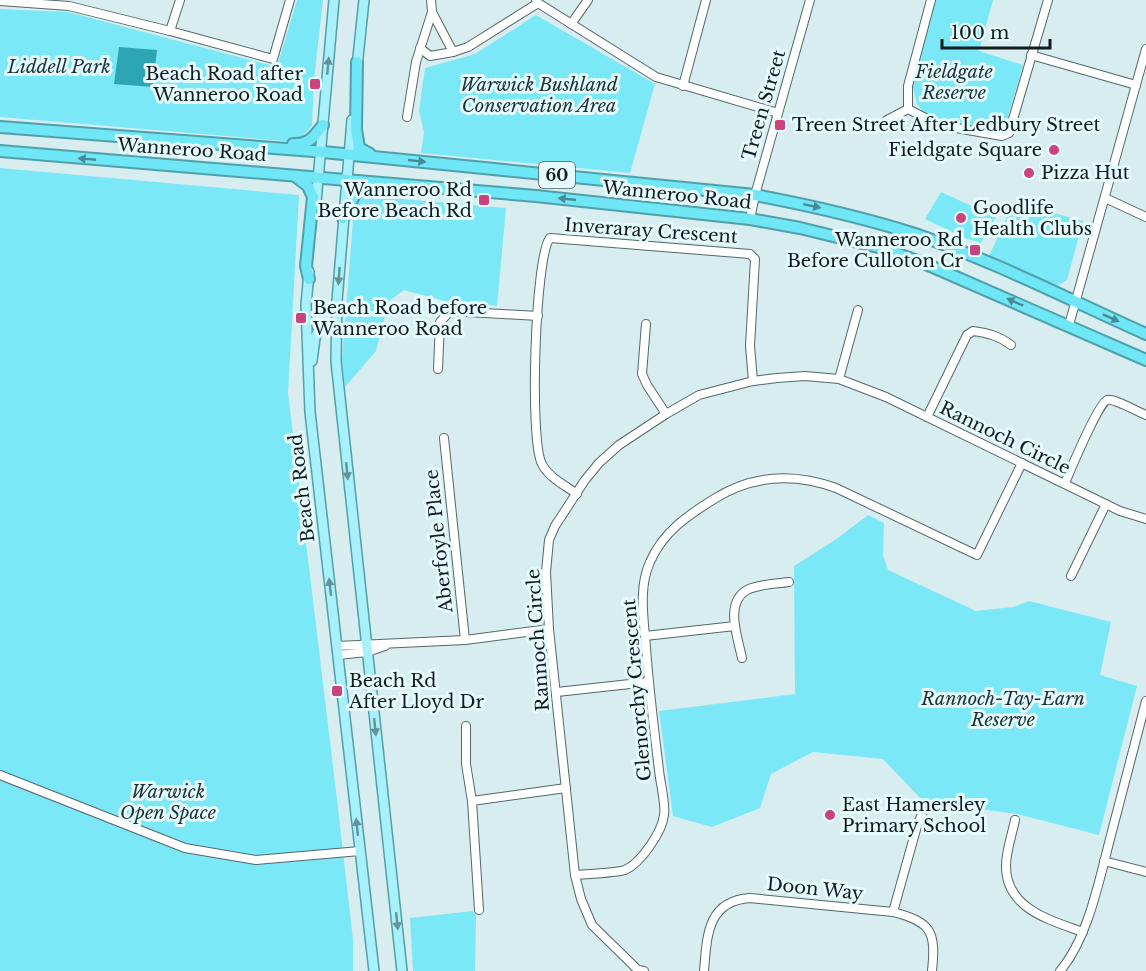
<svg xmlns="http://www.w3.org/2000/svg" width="1146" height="971" viewBox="0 0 1146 971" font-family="'Libre Baskerville',serif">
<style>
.green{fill:#7be8f7}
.water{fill:#2ea5b4}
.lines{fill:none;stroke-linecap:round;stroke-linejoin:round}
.minor-casing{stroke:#54676a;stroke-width:10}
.major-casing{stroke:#4fa0aa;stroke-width:12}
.highway-casing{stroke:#4fa0aa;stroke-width:14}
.minor{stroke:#fff;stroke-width:8}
.major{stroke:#a9f1fa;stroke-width:9}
.highway{stroke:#6fe7f7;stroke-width:10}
.oneway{fill:#669196}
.oneway2{fill:#468b94}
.poi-dot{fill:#ca427e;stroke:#e4fafd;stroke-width:2}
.labels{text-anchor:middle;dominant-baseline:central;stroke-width:6;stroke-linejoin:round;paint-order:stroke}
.shield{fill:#e4fafd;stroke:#525e60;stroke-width:1.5}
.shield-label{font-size:16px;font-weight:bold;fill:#131b1c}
.park-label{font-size:18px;font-style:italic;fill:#1b3033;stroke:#e4fafd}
.poi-label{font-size:18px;fill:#131b1c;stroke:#e4fafd;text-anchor:start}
.street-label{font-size:18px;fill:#131b1c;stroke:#e4fafd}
</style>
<rect width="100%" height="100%" fill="#d7edf0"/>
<!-- green -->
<g class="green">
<polygon points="297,0 323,0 314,80 312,126 296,142 0,117 0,9 68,12 277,67"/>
<polygon points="935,0 993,0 979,51 1023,65 1006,124 997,131 940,120 925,114 917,104 913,87"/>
<polygon points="536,15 655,84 630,173 421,153 424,132 419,111 425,68 475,54"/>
<polygon points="0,168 299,195 288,393 338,808 353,940 353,971 0,971"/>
<polygon points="941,192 996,217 981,243 965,238 925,219"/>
<polygon points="355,195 506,208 497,306 448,302 404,290 389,301 376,351 345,387 342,360"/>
<polygon points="1014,202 1083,221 1067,280 1057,286 989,256"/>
<polygon points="868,515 884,523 883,555 888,570 976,611 1013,607 1029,601 1111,622 1100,675 1137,686 1099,835 1017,814 923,801 883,759 813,752 771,774 760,808 712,827 673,816 659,711 795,694 794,566 835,540"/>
<polygon points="473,911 476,916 475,971 413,971 410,918"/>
</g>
<!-- water -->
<polygon class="water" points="119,47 157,50 153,87 114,84"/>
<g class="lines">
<!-- minor casing -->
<g class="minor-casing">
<g id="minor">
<polyline points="431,0 432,12 453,52 468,47 538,3"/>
<polyline points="536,0 538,3 656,77 778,113"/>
<polyline points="0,1 69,6 170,31 273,59 290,0"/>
<polyline points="571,24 588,0"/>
<polyline points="170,31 180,0"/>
<polyline points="420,48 430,56 453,52"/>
<polyline points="1031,55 1136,85"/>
<polyline points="683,86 706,0"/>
<polyline points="908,109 939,125 1002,136 1009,133 1048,0"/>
<polyline points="908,109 908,86 931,0"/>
<polyline points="407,117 416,62 432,12"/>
<polyline points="887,120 908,109"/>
<polyline points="1105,198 1146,217"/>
<polyline points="750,219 755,195 810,0"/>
<polyline points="646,324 642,374 647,385 666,414"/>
<polyline points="1069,325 1146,49"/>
<polyline points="438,369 440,322 450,311 538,316"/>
<polyline points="839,379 858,310"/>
<path d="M927,417L967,335L973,331C988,333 999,336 1011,345"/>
<polyline points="444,438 465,640"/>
<path d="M1065,483C1070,471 1099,402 1107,400C1114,398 1138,412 1146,415"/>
<path d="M577,494C566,486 548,477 542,464C529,441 535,255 550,238L750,254L755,259L750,346L753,381"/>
<polyline points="1071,576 1106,504"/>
<polyline points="645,636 735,626"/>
<polyline points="337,646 465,640 549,629"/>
<polyline points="338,655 367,652 385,646"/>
<path d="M742,658C738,638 724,603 747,590C758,584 776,584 789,582"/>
<polyline points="557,692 648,682"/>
<polyline points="466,726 466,764 472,801 479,910"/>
<polyline points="0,775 185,848 256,860 360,851"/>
<polyline points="472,801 566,788"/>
<path d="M1015,820C1012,835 1006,851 1006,866C1006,909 1050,920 1083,932"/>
<polyline points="1104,861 1146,872"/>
<path d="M575,875C587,874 616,873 625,870C641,863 662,832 664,815C666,804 660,782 659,770C654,729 649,689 646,648C644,620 638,588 650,562C663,532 687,516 714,499C752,475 794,473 836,488L977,555L1022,463"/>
<polyline points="893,912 917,826 924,809"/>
<polyline points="644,971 638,970 592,925 581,899 575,875 549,629 546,572 549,540 555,526 585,480 599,463 619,445 666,414 699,395 753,381 777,378 805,376 839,379 886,397 1120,511 1146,519"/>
<path d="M704,971C707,936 707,901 750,898L893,912C932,922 936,932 932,971"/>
<path d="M1060,971C1088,938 1099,881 1110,839C1122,793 1134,747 1146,701"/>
</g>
</g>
<!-- major casing -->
<g class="major-casing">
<g id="major">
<polyline points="357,67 364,0"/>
<polyline points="352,120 337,301 336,361 402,971"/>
<polyline points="316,202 334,0"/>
<polyline points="309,272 306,305 310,412 374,971"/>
<polyline points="312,361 315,338 319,329 324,327 336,330"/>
</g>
</g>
<!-- highway casing -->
<g class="highway-casing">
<g id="highway">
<polyline points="357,62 356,129 359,148 370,154"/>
<path d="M0,127L313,151L755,195C808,205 862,217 915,234C994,261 1070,300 1146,334"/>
<path d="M293,144C308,145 314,137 323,125"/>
<polyline points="0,151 536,196 750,219 800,228 878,247 926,264 1146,360"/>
<polyline points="295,176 308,186 313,197 306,266 309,279"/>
<polyline points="343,218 354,196 360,189 397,189"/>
</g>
</g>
<!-- minor -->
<use href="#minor" class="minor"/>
<!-- major -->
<use href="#major" class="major"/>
<!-- highway -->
<use href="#highway" class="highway"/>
</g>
<!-- one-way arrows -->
<defs><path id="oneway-solid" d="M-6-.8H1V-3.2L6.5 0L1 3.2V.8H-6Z" transform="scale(1.5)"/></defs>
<g class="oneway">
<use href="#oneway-solid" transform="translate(328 66) rotate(-85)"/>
<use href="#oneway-solid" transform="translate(339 276) rotate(94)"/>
<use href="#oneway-solid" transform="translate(347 471) rotate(84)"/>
<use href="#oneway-solid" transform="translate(330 587) rotate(-97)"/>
<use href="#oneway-solid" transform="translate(375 727) rotate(84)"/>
<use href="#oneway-solid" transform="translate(357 827) rotate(-96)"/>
<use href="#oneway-solid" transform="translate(397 921) rotate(84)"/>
</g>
<g class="oneway2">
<use href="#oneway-solid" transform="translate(87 159) rotate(-175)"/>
<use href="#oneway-solid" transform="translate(417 161) rotate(6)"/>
<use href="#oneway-solid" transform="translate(567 199) rotate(-174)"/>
<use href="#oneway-solid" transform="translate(812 206) rotate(12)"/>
<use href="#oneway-solid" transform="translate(1015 302) rotate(-156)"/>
<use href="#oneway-solid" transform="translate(1111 318) rotate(24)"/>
</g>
<!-- markers -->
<g class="poi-dot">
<rect x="309" y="78" width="12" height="12" rx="3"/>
<rect x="774" y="119" width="12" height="12" rx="3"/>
<circle cx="1054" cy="150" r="6"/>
<circle cx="1029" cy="173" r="6"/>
<rect x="478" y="194" width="12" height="12" rx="3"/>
<circle cx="961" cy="218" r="6"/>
<rect x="969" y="244" width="12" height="12" rx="3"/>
<rect x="295" y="312" width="12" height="12" rx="3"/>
<rect x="331" y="685" width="12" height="12" rx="3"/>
<circle cx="830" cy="815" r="6"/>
</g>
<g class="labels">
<!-- shield labels -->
<rect class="shield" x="539" y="162" width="36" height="26" rx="4.5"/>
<g class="shield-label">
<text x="557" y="175">60</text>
</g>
<!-- park labels -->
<g class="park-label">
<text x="59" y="67">Liddell Park</text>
<text x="954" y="72">Fieldgate<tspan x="954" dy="21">Reserve</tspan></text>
<text x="539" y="85">Warwick Bushland<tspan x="539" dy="21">Conservation Area</tspan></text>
<text x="1003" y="699">Rannoch-Tay-Earn<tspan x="1003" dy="21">Reserve</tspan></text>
<text x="168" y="792">Warwick<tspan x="168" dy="21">Open Space</tspan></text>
</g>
<!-- poi labels -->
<g class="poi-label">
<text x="303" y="74" text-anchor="end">Beach Road after<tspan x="303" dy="21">Wanneroo Road</tspan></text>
<text x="792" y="125">Treen Street After Ledbury Street</text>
<text x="1042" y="150" text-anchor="end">Fieldgate Square</text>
<text x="1041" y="173">Pizza Hut</text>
<text x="472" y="190" text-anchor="end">Wanneroo Rd<tspan x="472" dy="21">Before Beach Rd</tspan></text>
<text x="973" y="208">Goodlife<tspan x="973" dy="21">Health Clubs</tspan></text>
<text x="963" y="240" text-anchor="end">Wanneroo Rd<tspan x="963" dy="21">Before Culloton Cr</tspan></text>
<text x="313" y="308">Beach Road before<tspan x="313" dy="21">Wanneroo Road</tspan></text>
<text x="349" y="681">Beach Rd<tspan x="349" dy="21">After Lloyd Dr</tspan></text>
<text x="842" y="805">East Hamersley<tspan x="842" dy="21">Primary School</tspan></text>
</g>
<!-- street labels -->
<g class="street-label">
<text transform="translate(764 105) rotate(-74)">Treen Street</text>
<text transform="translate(192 150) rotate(4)">Wanneroo Road</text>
<text transform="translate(677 195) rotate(6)">Wanneroo Road</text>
<text transform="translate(651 231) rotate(4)">Inveraray Crescent</text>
<text transform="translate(1005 438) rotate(26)">Rannoch Circle</text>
<text transform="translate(302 488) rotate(-97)">Beach Road</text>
<text transform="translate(439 541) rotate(-96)">Aberfoyle Place</text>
<text transform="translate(538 640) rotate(-94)">Rannoch Circle</text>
<text transform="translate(637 690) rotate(-95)">Glenorchy Crescent</text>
<text transform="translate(815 889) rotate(6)">Doon Way</text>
</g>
</g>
<!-- scale -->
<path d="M942 39v9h108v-9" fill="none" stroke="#131b1c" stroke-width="3"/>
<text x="951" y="39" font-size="18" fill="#131b1c" stroke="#e4fafd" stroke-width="4.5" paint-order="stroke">100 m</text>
</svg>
